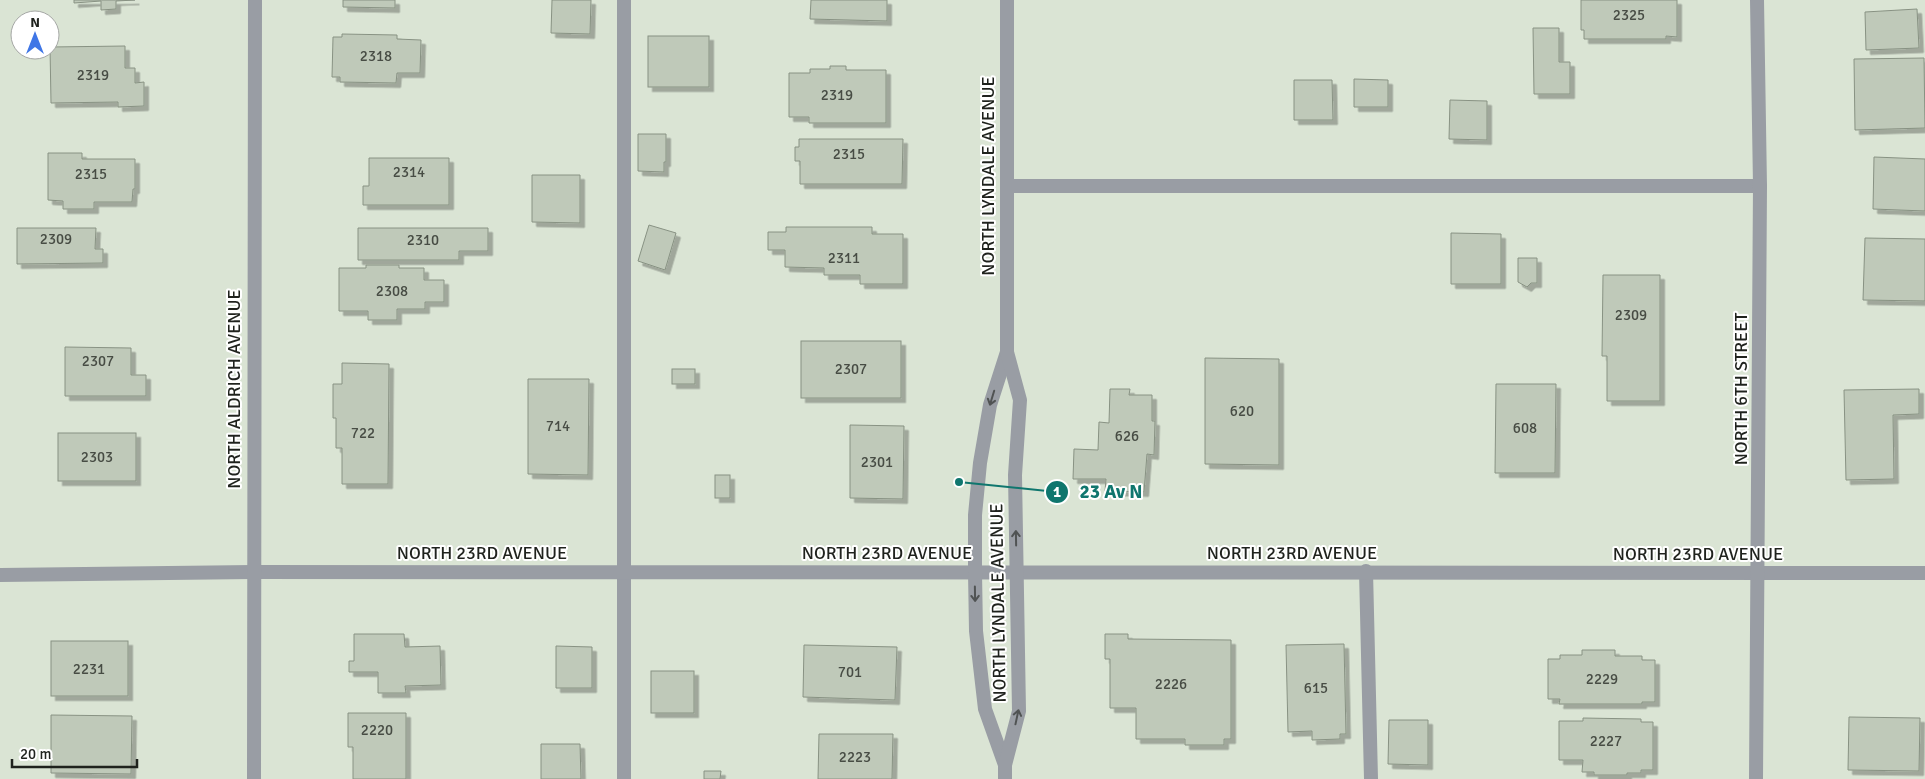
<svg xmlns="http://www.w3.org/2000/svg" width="1925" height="779" viewBox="0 0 1925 779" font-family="Signika,sans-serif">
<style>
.building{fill:#bfc9b9;stroke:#889283;filter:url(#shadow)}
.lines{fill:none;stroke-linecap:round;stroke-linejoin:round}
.service{stroke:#999da4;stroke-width:14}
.minor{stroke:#999da4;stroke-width:14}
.tertiary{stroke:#999da4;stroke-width:14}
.oneway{stroke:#505353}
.labels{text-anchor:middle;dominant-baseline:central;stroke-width:4;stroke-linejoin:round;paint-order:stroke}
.number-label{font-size:15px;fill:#474c44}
.street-label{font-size:18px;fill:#1f221d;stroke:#fff}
.leader{fill:none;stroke:#0f766e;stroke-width:2}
.callout-dot{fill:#0f766e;stroke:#fff;stroke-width:2}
.mark-label{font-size:15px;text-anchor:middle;font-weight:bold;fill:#fff}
.callout-label{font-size:19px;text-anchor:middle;font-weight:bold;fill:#0f766e;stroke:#fff;stroke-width:4;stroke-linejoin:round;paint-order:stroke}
</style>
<defs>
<filter id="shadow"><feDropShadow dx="4.5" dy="4.5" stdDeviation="0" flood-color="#0004"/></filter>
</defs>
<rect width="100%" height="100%" fill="#dae4d4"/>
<!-- building -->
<g class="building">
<polygon points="74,0 135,0 116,1 116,9 101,10 101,1 74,3"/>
<polygon points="343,0 395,0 395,8 343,7"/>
<polygon points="552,0 591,0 590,34 551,33"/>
<polygon points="811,0 887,0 887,21 810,19"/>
<polygon points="1581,0 1677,0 1677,37 1666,36 1666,39 1584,39 1584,30 1581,30"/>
<polygon points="1917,9 1919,48 1866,50 1865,12"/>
<polygon points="1533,28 1559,28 1559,62 1570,62 1570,94 1534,94"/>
<polygon points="342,34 397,35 397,39 421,40 420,73 397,73 396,83 340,82 340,77 332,77 333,37 342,37"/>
<rect x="648" y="36" width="61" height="51"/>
<polygon points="125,46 125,68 135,68 135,83 144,82 144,106 118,107 118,102 51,103 50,47"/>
<polygon points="1924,58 1925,128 1855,130 1854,59"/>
<polygon points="830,66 846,66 846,70 886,70 886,123 809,123 809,117 789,117 789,73 810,73 810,69 830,69"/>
<polygon points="1354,79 1388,80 1388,107 1354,107"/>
<polygon points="1294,80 1332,80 1333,120 1294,120"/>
<polygon points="1450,100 1487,101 1487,140 1449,139"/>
<polygon points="638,134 666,134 666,162 664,162 664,172 638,171"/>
<polygon points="799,139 903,139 902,184 800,184 800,161 795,161 795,147 799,147"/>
<polygon points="48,153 82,153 82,159 135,159 135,189 133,189 132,202 94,202 94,209 63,209 63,201 48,200"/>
<polygon points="1874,157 1925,159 1925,211 1873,209"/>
<polygon points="369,158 449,158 449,205 363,205 363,186 369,186"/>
<polygon points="532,175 580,175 580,223 532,222"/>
<polygon points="649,225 676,233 665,270 638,261"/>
<polygon points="786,227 872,227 872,234 903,234 903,284 860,284 860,275 824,275 824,268 785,267 785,250 768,250 768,232 786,232"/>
<polygon points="17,228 96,228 95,249 103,249 103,263 17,264"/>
<polygon points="358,228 488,228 488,251 459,251 459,260 358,260"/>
<polygon points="1451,233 1501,234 1501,284 1451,284"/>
<polygon points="1865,238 1925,239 1925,301 1863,300"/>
<polygon points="1518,258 1537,258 1537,283 1531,283 1527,287 1518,282"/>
<polygon points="366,265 399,265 399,268 424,268 424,280 444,280 444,302 425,302 425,309 397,309 397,320 368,320 368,311 339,311 339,268 366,268"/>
<polygon points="1603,275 1660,275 1660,401 1607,401 1607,356 1602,356"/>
<rect x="801" y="341" width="100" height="57"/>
<polygon points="65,347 131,348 131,375 146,375 146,396 65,396"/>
<polygon points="1205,358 1279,359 1279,465 1205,464"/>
<polygon points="342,363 389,364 388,484 342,484 342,448 336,448 336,418 333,418 333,384 342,384"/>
<rect x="672" y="369" width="23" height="15"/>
<polygon points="528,379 589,379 588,475 528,474"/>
<polygon points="1496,384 1556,384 1555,473 1495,473"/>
<polygon points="1110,389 1130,389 1129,395 1152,395 1152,421 1155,421 1154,455 1147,454 1144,492 1105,491 1106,479 1073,479 1074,449 1098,450 1099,422 1109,423"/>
<polygon points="1919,389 1919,414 1893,415 1894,479 1846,480 1844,390"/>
<polygon points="850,425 904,426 903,499 850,498"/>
<rect x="58" y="433" width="78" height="48"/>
<rect x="715" y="475" width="15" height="23"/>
<polygon points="354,634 404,634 405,647 440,646 441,685 405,686 406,693 378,693 378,672 349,672 349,661 354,661"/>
<polygon points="1105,634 1128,634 1128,639 1231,640 1231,739 1224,739 1224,745 1185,745 1185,739 1136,739 1136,708 1110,708 1110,659 1105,659"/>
<rect x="51" y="641" width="77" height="55"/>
<polygon points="1344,644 1346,734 1340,734 1340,739 1312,740 1312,731 1288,732 1286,645"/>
<polygon points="804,645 897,647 895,700 803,697"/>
<polygon points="556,646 592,647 592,688 556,688"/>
<polygon points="1582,650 1615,650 1615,656 1642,656 1642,660 1655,660 1655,702 1642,702 1642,704 1559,704 1560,699 1548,699 1548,659 1560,659 1560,655 1582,655"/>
<rect x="651" y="671" width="43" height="42"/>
<polygon points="348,713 406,713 406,779 353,779 353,747 348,747"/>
<polygon points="51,715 132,716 131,774 51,773"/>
<polygon points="1849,717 1920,718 1919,771 1848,770"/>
<polygon points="1583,718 1641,719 1641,722 1653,722 1653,770 1641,770 1641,773 1627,773 1627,775 1594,775 1594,772 1582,772 1583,760 1559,760 1559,721 1583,721"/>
<polygon points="1389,720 1428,720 1428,765 1388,764"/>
<polygon points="819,734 893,734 892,779 818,779"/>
<polygon points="541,744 580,744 581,779 541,779"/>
<polygon points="704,771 721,771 720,779 704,779"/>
</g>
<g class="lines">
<!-- service -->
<g class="service">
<polyline points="1007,186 1760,186"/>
<polyline points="1366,571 1371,779"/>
<polyline points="624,779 624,0"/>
</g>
<!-- minor -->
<g class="minor">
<polyline points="0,575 253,572 1925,573"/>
<polyline points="254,779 255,0"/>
<polyline points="1756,779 1760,186 1757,0"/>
</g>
<!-- tertiary -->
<g class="tertiary">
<polyline points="1005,765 985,709 976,631 975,572 975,515 980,463 990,405 1007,352"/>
<polyline points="1005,779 1005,765 1019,711 1015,475 1020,400 1007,352 1007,0"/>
</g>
</g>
<!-- one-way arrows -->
<defs><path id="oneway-shaft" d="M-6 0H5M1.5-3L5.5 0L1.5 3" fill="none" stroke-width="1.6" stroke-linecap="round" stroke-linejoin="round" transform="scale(1.25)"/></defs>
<g class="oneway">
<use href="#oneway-shaft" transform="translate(992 398) rotate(107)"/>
<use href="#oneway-shaft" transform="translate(1016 538) rotate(-91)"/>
<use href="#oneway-shaft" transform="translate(975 594) rotate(89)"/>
<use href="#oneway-shaft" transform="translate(1017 717) rotate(-78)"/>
</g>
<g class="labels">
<!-- number labels -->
<g class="number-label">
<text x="1629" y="15">2325</text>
<text x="376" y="56">2318</text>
<text x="93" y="75">2319</text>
<text x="837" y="95">2319</text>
<text x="849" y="154">2315</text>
<text x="409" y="172">2314</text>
<text x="91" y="174">2315</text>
<text x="56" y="239">2309</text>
<text x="423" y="240">2310</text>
<text x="844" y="258">2311</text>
<text x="392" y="291">2308</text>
<text x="1631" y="315">2309</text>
<text x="98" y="361">2307</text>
<text x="851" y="369">2307</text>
<text x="1242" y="411">620</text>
<text x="558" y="426">714</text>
<text x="1525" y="428">608</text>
<text x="363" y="433">722</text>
<text x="1127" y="436">626</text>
<text x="97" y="457">2303</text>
<text x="877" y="462">2301</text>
<text x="89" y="669">2231</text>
<text x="850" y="672">701</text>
<text x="1602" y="679">2229</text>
<text x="1171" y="684">2226</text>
<text x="1316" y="688">615</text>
<text x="377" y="730">2220</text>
<text x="1606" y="741">2227</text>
<text x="855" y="757">2223</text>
</g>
<!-- street labels -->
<g class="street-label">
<text transform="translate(988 176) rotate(-90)">NORTH LYNDALE AVENUE</text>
<text transform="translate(234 389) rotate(-90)">NORTH ALDRICH AVENUE</text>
<text transform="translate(1741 389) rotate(-90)">NORTH 6TH STREET</text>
<text x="482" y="553">NORTH 23RD AVENUE</text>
<text x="887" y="553">NORTH 23RD AVENUE</text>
<text x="1292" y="553">NORTH 23RD AVENUE</text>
<text x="1698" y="554">NORTH 23RD AVENUE</text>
<text transform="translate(998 603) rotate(-91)">NORTH LYNDALE AVENUE</text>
</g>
</g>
<!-- callouts -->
<path class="leader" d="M959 482L1057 492"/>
<g class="callout-dot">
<circle cx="959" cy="482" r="5"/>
<circle cx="1057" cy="492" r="12"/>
</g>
<g class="mark-label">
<text x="1057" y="497">1</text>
</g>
<g class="callout-label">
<text x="1111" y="498">23 Av N</text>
</g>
<!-- north arrow -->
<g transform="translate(35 35)"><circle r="24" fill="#ffffff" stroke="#a5a7a5"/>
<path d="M0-4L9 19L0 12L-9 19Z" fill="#3f76e6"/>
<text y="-8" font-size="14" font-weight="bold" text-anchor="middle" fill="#1f221d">N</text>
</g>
<!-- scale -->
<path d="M12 759v8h125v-8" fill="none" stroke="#1f221d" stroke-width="2.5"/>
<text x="20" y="759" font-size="15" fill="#1f221d" stroke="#ffffff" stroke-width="4" paint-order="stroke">20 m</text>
</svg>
